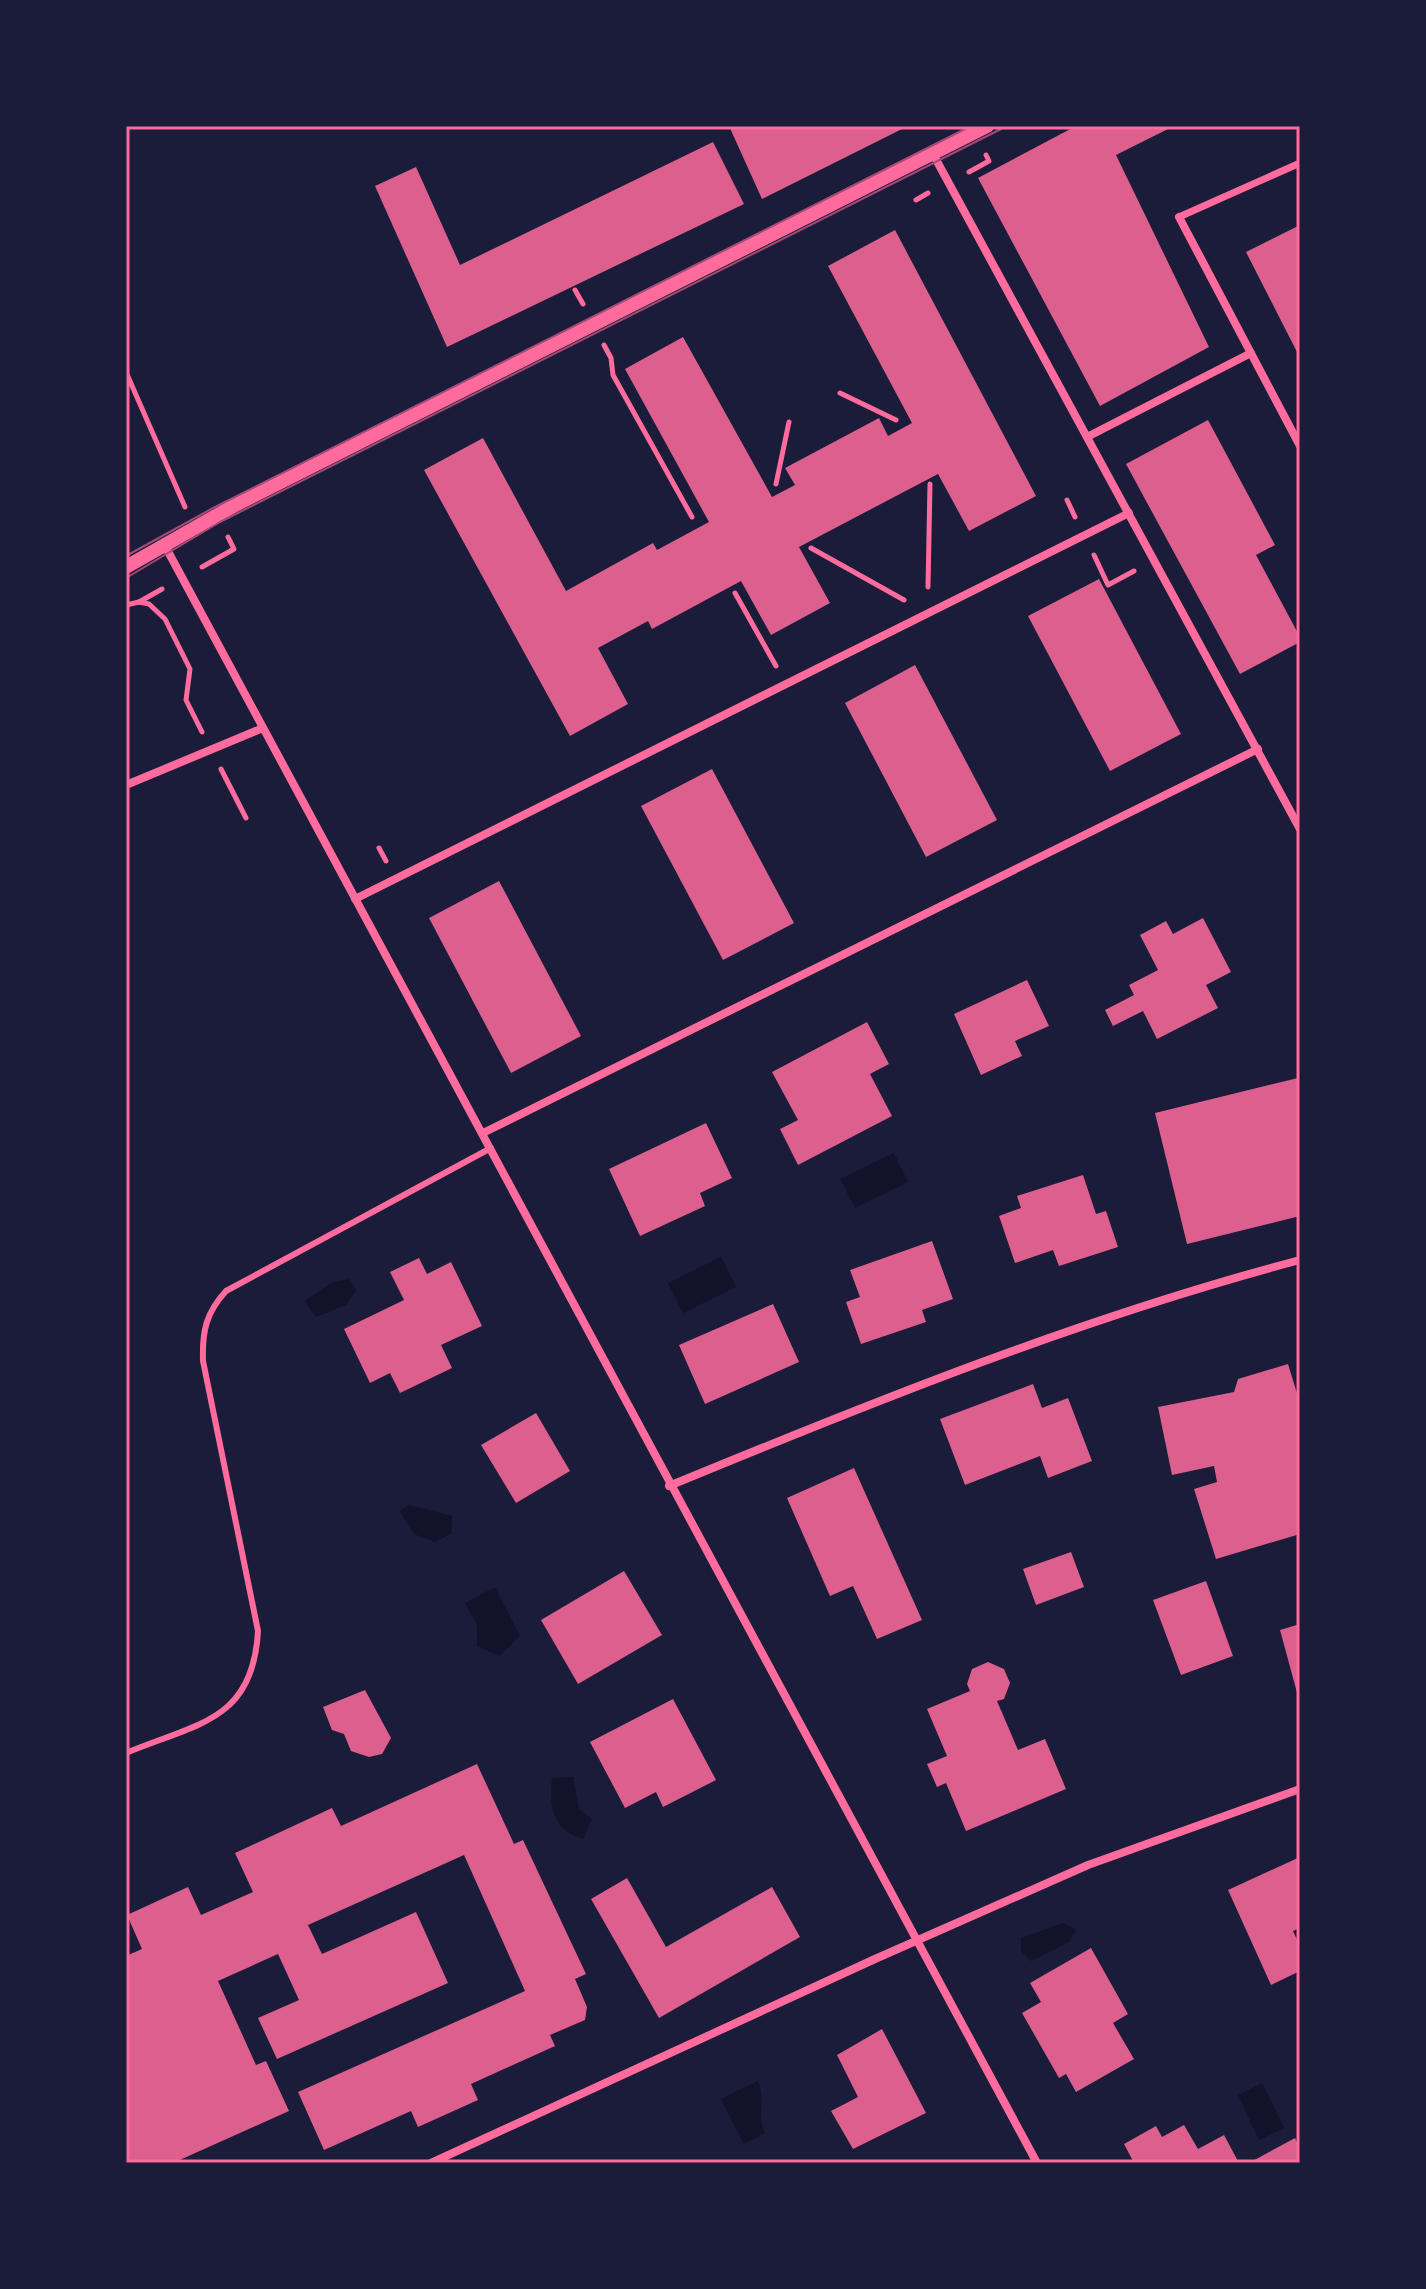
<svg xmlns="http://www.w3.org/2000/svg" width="1426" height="2289" viewBox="0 0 1426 2289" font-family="Montserrat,sans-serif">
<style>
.water{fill:#12122b}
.building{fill:#dd5f8e}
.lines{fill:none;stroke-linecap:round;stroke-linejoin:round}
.path{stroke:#ff6b9d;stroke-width:5}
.service{stroke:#ff6b9d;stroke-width:6}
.pedestrian{stroke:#ff6b9d;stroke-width:7}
.minor{stroke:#ff6b9d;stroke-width:8}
.tertiary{stroke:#ff6b9d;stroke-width:14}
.tram{stroke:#a44b75;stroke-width:2}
.neatline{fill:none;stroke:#ff6b9d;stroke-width:3}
</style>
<rect width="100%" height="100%" fill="#1b1b3a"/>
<!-- water -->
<g class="water">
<polygon points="894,1153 908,1182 855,1208 840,1179"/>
<polygon points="721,1257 736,1287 683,1313 668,1283"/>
<polygon points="349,1279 357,1290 346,1305 316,1317 305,1301 331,1283"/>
<polygon points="409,1505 452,1516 452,1533 435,1542 414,1534 399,1511"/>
<polygon points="495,1587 520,1636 500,1656 477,1646 477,1625 465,1603"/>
<path d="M573,1777L579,1809L592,1819L583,1839C552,1830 549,1807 552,1778Z"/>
<polygon points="1063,1923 1076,1930 1069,1942 1031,1961 1021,1951 1021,1938"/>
<path d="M758,2081C766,2098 756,2115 765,2133L744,2144L721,2099Z"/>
<polygon points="1262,2083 1284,2128 1259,2140 1238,2095"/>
</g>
<!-- building -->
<g class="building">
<polygon points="729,126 908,126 762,199"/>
<polygon points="1076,126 1174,126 1116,155 1209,347 1100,406 978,178"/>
<polygon points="713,142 744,204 447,347 375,186 416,167 460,265"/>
<polygon points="1300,225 1300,358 1246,252"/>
<polygon points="895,230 1036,496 969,531 938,474 799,547 830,603 771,635 741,581 652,629 648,621 598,648 628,704 570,736 424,470 483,438 566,591 653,543 657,550 709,522 625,369 683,337 772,497 795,485 785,468 879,418 888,436 912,423 828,266"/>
<polygon points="1208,420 1275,545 1256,555 1300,637 1300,642 1240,674 1126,464"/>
<polygon points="1099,579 1181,734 1110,771 1028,616"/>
<polygon points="915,665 997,820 926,857 845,703"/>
<polygon points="712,769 794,923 723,960 641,806"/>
<polygon points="499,881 581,1036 511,1073 429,918"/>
<polygon points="1203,918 1231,972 1206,985 1218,1008 1157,1039 1143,1011 1113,1026 1105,1010 1134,995 1129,985 1158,970 1140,935 1166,921 1173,934"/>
<polygon points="1027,980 1049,1026 1015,1041 1022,1056 981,1075 954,1014"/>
<polygon points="867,1022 889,1064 870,1074 892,1116 798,1165 780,1129 798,1120 772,1072"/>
<polygon points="1298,1078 1300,1216 1187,1244 1155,1113"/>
<polygon points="706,1123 732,1178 700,1193 705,1206 640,1236 609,1169"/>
<polygon points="1083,1175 1096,1214 1106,1211 1118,1247 1059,1266 1053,1250 1015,1263 999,1216 1021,1208 1017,1196"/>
<polygon points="932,1241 953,1299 922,1310 926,1322 861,1344 846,1302 860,1297 850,1270"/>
<polygon points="419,1258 427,1274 451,1262 482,1326 441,1345 452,1368 400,1393 390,1373 370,1383 344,1329 404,1300 390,1272"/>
<polygon points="773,1304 799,1362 705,1404 679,1345"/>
<polygon points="1288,1364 1300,1403 1300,1534 1216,1559 1194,1489 1217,1482 1214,1466 1172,1475 1158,1407 1234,1392 1238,1379"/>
<polygon points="1033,1384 1042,1408 1068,1398 1092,1461 1048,1478 1040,1456 965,1485 940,1419"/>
<polygon points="536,1413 570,1471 516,1503 481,1445"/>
<polygon points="854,1468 922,1620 877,1639 853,1586 830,1596 787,1498"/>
<polygon points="1071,1552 1084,1587 1036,1605 1023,1569"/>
<polygon points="624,1571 662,1635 578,1684 541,1620"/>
<polygon points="1206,1581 1233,1656 1181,1675 1153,1600"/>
<polygon points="1300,1624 1300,1700 1299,1700 1280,1630"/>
<polygon points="988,1662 1004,1669 1010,1683 1004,1699 997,1701 1018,1750 1045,1739 1066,1789 966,1831 946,1783 937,1787 927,1764 947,1756 927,1709 970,1691 967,1684 972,1669"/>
<polygon points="365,1690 391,1738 382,1754 369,1757 351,1751 344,1734 332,1730 323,1707"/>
<polygon points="673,1699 716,1780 663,1807 656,1792 625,1808 590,1742"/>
<polygon points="477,1764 514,1844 523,1840 586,1974 575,1979 587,2007 585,2020 550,2035 555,2046 471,2084 478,2100 418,2127 411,2111 324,2150 298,2092 525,1991 464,1855 308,1925 322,1954 416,1912 448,1983 277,2059 258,2018 299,2000 278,1954 218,1981 256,2065 266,2061 289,2111 173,2163 126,2163 126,1956 142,1949 127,1915 188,1887 201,1915 253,1892 235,1853 332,1808 341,1826"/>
<polygon points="1300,1857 1300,1928 1293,1931 1300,1946 1300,1971 1271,1985 1228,1890"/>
<polygon points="627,1878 666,1947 772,1887 800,1937 659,2018 591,1899"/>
<polygon points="1091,1948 1128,2014 1113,2023 1134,2059 1076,2092 1066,2074 1059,2078 1022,2013 1041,2002 1030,1983"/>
<polygon points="882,2029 926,2113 853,2149 831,2111 858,2097 837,2055"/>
<polygon points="1184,2125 1198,2149 1224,2135 1239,2163 1134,2163 1124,2144 1156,2126 1162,2137"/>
<polygon points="1295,2138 1300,2148 1300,2163 1249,2163"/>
</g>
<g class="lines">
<!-- path -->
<g class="path">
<polyline points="969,172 989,161 986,155"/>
<polyline points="916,200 928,193"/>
<polyline points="575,290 583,304"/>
<polyline points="604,345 611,358 613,375 692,517"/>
<polyline points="126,372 185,507"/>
<polyline points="840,393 896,420"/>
<polyline points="776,484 789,422"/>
<polyline points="1067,500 1075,517"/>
<polyline points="811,548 904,600"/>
<polyline points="1094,555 1108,585 1134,571"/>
<polyline points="202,567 234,549 228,537"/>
<polyline points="928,587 930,484"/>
<polyline points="735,593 776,666"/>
<polyline points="139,602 162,589"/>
<polyline points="126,605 139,602 149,604 165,619 190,669 186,700 202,732"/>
<polyline points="221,769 246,818"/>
<polyline points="379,848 386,861"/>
</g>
<!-- service -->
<path class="service" d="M126,1753C198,1723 253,1721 258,1631L203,1361C202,1331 206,1313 226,1291L491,1148"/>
<!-- pedestrian -->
<polyline class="pedestrian" points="1179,217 1300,163"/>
<!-- minor -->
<g class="minor">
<polyline points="933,154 1300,829"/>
<polyline points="1179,217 1300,446"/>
<polyline points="1087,437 1251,353"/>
<polyline points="164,544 1037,2163"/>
<polyline points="126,785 263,728"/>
<polyline points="355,899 1129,513"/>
<polyline points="483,1133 1258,749"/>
<path d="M669,1486C875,1401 1084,1317 1300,1260"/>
<polyline points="431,2163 875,1959 1088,1865 1300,1789"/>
</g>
<!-- tertiary -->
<polyline class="tertiary" points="126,567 237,504 987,126"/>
<!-- tram -->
<g class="tram">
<polyline points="126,556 213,508 971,126"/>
<polyline points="126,578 220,522 1007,126"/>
</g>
</g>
<!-- border -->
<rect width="1426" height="2289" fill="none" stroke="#1b1b3a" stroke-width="256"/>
<rect x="128" y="128" width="1170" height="2033" class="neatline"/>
</svg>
